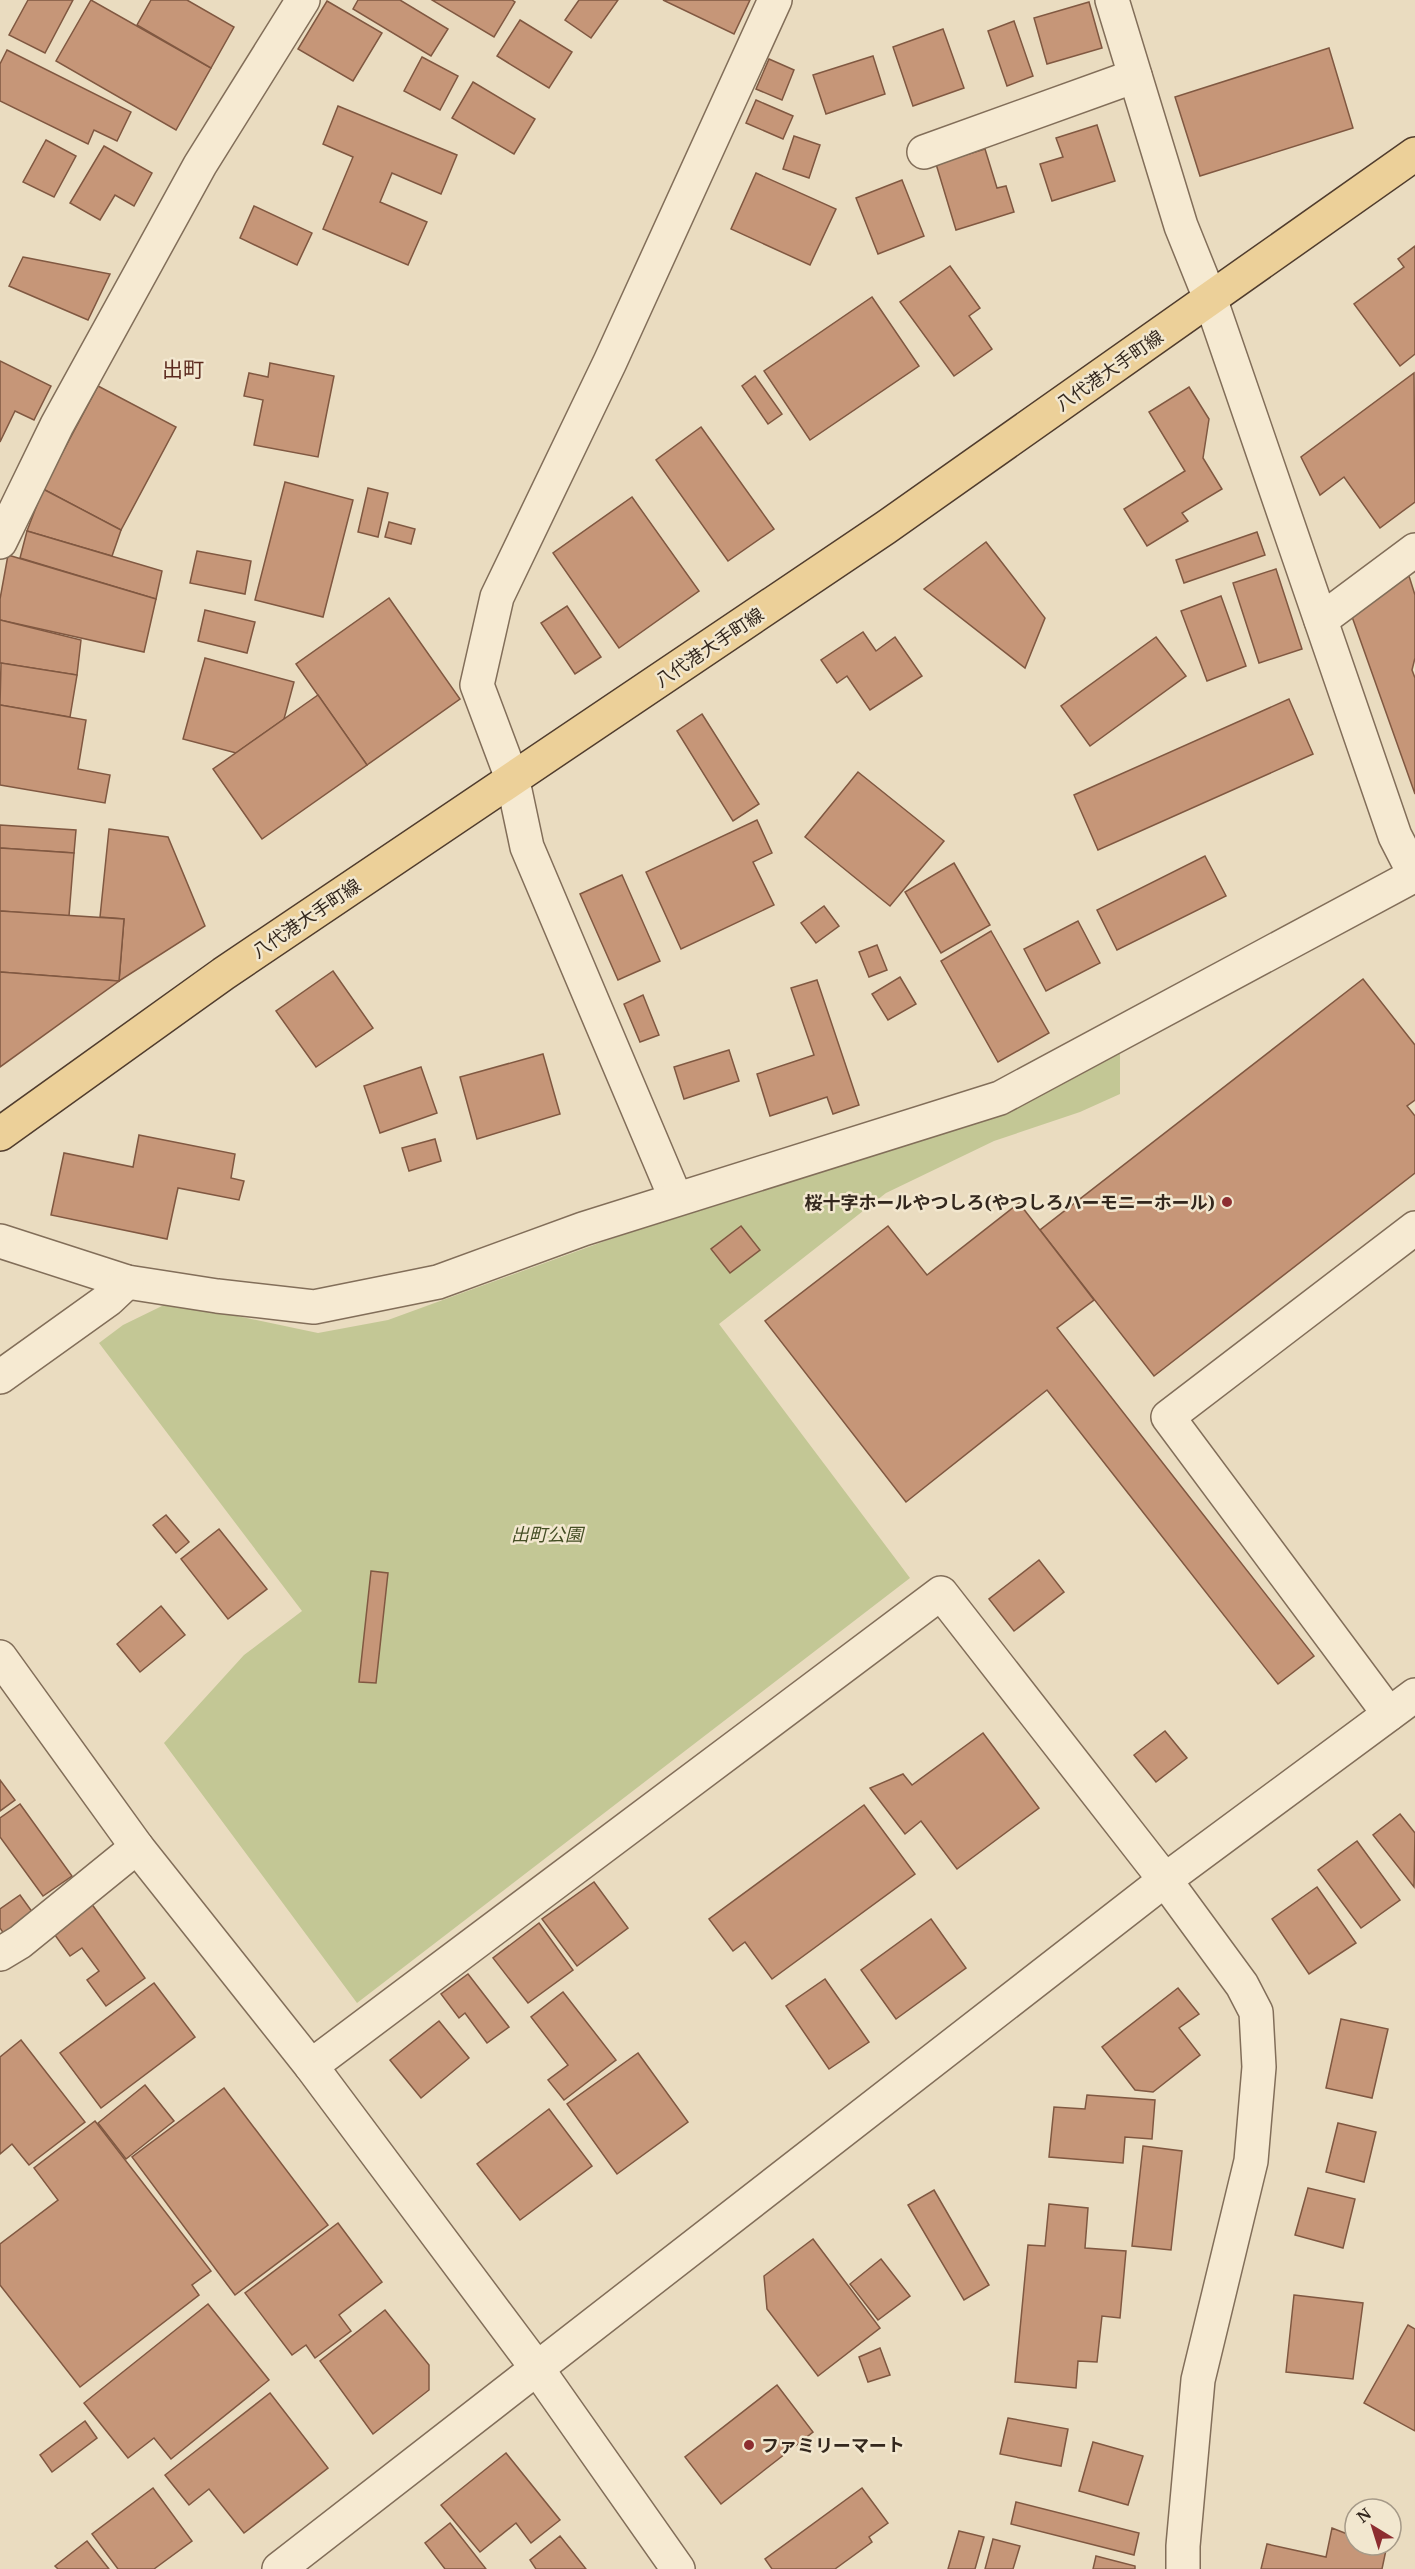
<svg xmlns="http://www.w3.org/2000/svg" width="1415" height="2569" viewBox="0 0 1415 2569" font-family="'Noto Serif','Noto Sans JP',serif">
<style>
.green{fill:#c3c795}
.building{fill:#c69678;stroke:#805841;stroke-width:1.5}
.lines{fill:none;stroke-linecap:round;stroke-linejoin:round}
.minor-casing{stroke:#826e59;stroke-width:36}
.major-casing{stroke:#503c2d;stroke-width:36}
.minor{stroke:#f6ead2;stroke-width:33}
.major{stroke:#ecd099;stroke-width:33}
.poi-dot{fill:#8d2d30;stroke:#f2e7cf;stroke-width:2}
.labels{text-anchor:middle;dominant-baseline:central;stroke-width:5;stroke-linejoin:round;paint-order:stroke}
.street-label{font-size:18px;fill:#33271d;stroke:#f2e7cf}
.poi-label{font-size:18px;font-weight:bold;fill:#33271d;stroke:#f2e7cf;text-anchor:end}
.park-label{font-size:18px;font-style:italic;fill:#444e24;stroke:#f2e7cf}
.quarter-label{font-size:21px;fill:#5c2a1f;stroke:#f2e7cf}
</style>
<rect width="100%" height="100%" fill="#eadcc0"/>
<!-- green -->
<polygon class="green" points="1120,1048 1120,1094 1080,1112 994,1141 886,1193 719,1324 910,1578 357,2003 164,1743 244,1655 302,1611 99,1343 123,1325 164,1305 208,1310 318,1333 388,1320 682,1213"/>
<!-- building -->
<g class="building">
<polygon points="28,0 73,0 45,53 9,35"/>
<polygon points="91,0 211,68 176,130 56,61"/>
<polygon points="151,0 187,0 234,27 211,68 137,25"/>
<polygon points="358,0 400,0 448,29 431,56 353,9"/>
<polygon points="432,0 512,0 515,2 494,37"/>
<polygon points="579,0 618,0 591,38 565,20"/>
<polygon points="663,0 750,0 734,34"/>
<polygon points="327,1 382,33 353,81 298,49"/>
<polygon points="1089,2 1102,48 1047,64 1034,18"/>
<polygon points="520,20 572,52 549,88 497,56"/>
<polygon points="1014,21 1033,76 1007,86 988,31"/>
<polygon points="943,29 964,88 913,106 893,47"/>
<polygon points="1329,48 1353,128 1200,176 1175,97"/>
<polygon points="7,50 131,112 117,141 94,130 88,144 0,101 0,64"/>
<polygon points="873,56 885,94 826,114 813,75"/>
<polygon points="422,57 458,76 440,110 404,91"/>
<polygon points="769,59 794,70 782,100 756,89"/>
<polygon points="473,82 535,119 514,154 452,118"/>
<polygon points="756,100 793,116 783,139 746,123"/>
<polygon points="338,106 457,155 441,194 392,173 380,202 427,222 408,265 323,229 353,157 323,144"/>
<polygon points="1097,125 1115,181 1052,201 1040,164 1063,157 1056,138"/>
<polygon points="794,136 820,145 809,178 783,169"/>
<polygon points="46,140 76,156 54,197 23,182"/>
<polygon points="104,146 152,173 134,206 115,195 100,220 70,203"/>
<polygon points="985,149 997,188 1006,186 1014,212 956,230 936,164"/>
<polygon points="756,173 836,209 810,265 731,229"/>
<polygon points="902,180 924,236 878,254 856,198"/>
<polygon points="254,206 312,233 297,265 240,238"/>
<polygon points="1415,246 1415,354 1400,366 1354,304 1404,267 1398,259"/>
<polygon points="23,257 110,274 88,320 9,286"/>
<polygon points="950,266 980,308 969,316 992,349 954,376 900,302"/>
<polygon points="872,297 919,366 810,440 764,371"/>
<polygon points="0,361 51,386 34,420 15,411 0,442"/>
<polygon points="270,363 334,376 318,457 254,445 263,400 244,396 249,373 268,377"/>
<polygon points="1414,373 1415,502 1380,528 1344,477 1320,495 1301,457"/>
<polygon points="755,376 782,414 768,424 742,386"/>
<polygon points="98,386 176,427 121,530 43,489"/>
<polygon points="1189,387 1209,419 1203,458 1222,489 1182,513 1188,521 1147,546 1124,509 1185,471 1149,412"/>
<polygon points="701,427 774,529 728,561 656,460"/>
<polygon points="285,482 353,500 323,617 255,600"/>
<polygon points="368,488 388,493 378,537 358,532"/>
<polygon points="43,489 121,530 112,556 27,531"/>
<polygon points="632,497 699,591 619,648 553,553"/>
<polygon points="389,522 415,529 411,544 385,537"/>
<polygon points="27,531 162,571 156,599 20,558"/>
<polygon points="1257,532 1265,555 1184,583 1176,560"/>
<polygon points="986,542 1045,618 1025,668 924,589"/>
<polygon points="197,551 251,561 245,594 190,583"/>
<polygon points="8,555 156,599 144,652 0,620 0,599"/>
<polygon points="1276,569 1302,649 1259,663 1233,583"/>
<polygon points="1409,576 1415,595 1415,658 1412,670 1415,678 1415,794 1350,611"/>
<polygon points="1221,596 1246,666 1207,681 1181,611"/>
<polygon points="389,598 460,699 367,765 296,664"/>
<polygon points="567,606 601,657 575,674 541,623"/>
<polygon points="205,610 255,622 247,653 198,641"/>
<polygon points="0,620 81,640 77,675 0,663"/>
<polygon points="863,632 876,651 895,637 922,676 870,710 847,676 837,683 821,660"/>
<polygon points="1156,637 1186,676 1090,746 1061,706"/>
<polygon points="205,658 294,682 284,719 236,753 183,739"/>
<polygon points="1,663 77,675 70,717 0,705"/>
<polygon points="318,695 367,765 262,839 213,769"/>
<polygon points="1289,699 1313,754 1098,850 1074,795"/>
<polygon points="0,705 86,720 78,769 110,775 105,803 0,785"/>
<polygon points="702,714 759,804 733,821 677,731"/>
<polygon points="858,772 944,841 890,906 805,837"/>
<polygon points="757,820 772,853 753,862 774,905 681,949 646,872"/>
<polygon points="0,825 76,830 74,853 0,848"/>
<polygon points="109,829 168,837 205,926 119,981 124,919 100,917"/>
<polygon points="0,848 74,853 69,916 0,911"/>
<polygon points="1205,856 1226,896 1117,950 1097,910"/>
<polygon points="954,863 990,925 941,953 905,892"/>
<polygon points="622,875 660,961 618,980 580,894"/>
<polygon points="824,906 839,926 816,943 801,923"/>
<polygon points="0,911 124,919 119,981 0,972"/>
<polygon points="1078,921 1100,963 1046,991 1024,949"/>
<polygon points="991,931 1049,1033 998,1062 941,961"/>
<polygon points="877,945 887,970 869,977 859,952"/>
<polygon points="333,971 373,1028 316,1067 276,1011"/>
<polygon points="0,972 119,981 0,1067"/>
<polygon points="900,977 916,1004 888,1020 872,994"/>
<polygon points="1363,979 1415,1045 1415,1100 1407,1106 1415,1116 1415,1173 1154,1376 1040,1230"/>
<polygon points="817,980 859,1105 833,1114 827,1097 770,1116 757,1074 814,1055 791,988"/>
<polygon points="643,995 659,1035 640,1042 624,1004"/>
<polygon points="729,1050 739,1081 684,1099 674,1067"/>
<polygon points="543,1054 560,1114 477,1139 460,1077"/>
<polygon points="421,1067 437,1113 380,1133 364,1086"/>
<polygon points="139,1135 235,1154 231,1178 244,1181 239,1200 178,1188 167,1239 51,1215 64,1153 133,1167"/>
<polygon points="435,1139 441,1161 409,1171 402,1148"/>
<polygon points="1019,1203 1094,1300 1057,1328 1314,1656 1278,1684 1047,1390 906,1502 765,1321 888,1226 927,1275"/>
<polygon points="741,1226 760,1250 730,1273 711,1249"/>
<polygon points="166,1515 189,1542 176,1553 153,1525"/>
<polygon points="219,1529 267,1589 228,1619 181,1559"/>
<polygon points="1039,1560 1064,1592 1014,1631 989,1599"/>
<polygon points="371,1571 388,1573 376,1683 359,1682"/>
<polygon points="161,1606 185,1635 140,1672 117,1644"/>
<polygon points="1165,1731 1187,1758 1156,1782 1134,1755"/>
<polygon points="983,1733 1039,1808 957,1869 921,1821 905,1834 870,1788 903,1774 912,1785"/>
<polygon points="0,1780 15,1800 0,1811"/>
<polygon points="20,1804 72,1876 43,1896 0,1837 0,1818"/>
<polygon points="864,1805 915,1874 772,1979 745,1942 733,1951 709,1919"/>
<polygon points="1400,1814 1415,1833 1414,1887 1373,1835"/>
<polygon points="1357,1841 1400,1900 1361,1928 1318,1870"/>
<polygon points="594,1882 628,1928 577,1966 542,1919"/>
<polygon points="1317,1887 1356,1943 1309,1974 1272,1919"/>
<polygon points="20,1895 33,1913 4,1934 0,1928 0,1909"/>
<polygon points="91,1903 145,1978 106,2006 87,1980 99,1971 82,1948 70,1956 52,1931"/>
<polygon points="931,1919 966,1968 896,2019 861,1970"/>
<polygon points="539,1923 573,1970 528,2003 493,1958"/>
<polygon points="468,1974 509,2027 487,2043 465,2013 459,2018 441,1994"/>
<polygon points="825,1979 869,2042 829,2069 786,2006"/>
<polygon points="154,1983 195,2037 101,2108 60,2053"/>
<polygon points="1178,1988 1199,2014 1179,2028 1200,2055 1153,2092 1135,2090 1102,2047"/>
<polygon points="563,1992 616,2060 564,2100 548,2080 568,2065 531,2017"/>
<polygon points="1341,2019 1388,2029 1372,2098 1326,2088"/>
<polygon points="439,2021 469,2058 421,2098 390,2060"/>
<polygon points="21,2040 85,2122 29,2165 12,2144 0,2154 0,2057"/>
<polygon points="638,2053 688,2122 617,2174 567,2104"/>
<polygon points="145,2085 174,2121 126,2159 98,2123"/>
<polygon points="224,2088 328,2225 235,2295 132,2157"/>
<polygon points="1087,2095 1155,2100 1152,2139 1125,2137 1123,2163 1049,2157 1054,2107 1085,2109"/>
<polygon points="549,2109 592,2166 520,2220 477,2164"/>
<polygon points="95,2121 211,2271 192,2285 199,2295 80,2387 0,2285 0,2244 58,2200 34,2168"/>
<polygon points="1338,2123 1376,2132 1364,2182 1326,2172"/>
<polygon points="1143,2146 1182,2151 1171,2250 1132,2246"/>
<polygon points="1308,2188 1355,2199 1343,2248 1295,2235"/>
<polygon points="934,2190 989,2285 964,2300 908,2205"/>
<polygon points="1049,2204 1088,2208 1085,2248 1126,2251 1120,2318 1102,2316 1097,2362 1078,2361 1076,2388 1015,2382 1028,2245 1045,2246"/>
<polygon points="338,2223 382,2282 339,2315 351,2331 315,2358 306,2345 292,2355 245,2293"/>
<polygon points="813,2239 880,2328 818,2376 767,2309 764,2276"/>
<polygon points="881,2259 910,2296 878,2320 850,2284"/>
<polygon points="1294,2295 1363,2303 1353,2379 1286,2372"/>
<polygon points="208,2304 269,2380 171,2459 154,2438 128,2458 84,2403"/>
<polygon points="385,2310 429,2365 429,2390 373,2434 320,2361"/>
<polygon points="1408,2325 1415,2329 1415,2431 1364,2403"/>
<polygon points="880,2348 890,2375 868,2382 859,2357"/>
<polygon points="777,2385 813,2432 721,2504 685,2457"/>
<polygon points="270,2393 328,2468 244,2533 209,2489 189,2505 165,2475"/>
<polygon points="1008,2418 1068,2429 1061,2466 1000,2454"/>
<polygon points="85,2421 97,2438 52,2472 40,2455"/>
<polygon points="1093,2442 1143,2456 1128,2505 1079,2491"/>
<polygon points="506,2453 560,2520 531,2543 516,2523 480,2552 441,2505"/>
<polygon points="153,2488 192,2541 154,2569 118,2569 92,2534"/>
<polygon points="862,2488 888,2523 869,2537 872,2542 835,2569 772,2569 765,2559"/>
<polygon points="1016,2502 1139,2533 1134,2555 1011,2524"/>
<polygon points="450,2523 486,2569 445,2569 425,2543"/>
<polygon points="1332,2528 1355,2537 1355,2545 1373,2545 1386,2550 1382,2569 1261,2569 1267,2544 1326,2557"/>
<polygon points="959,2531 984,2537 975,2569 948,2569"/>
<polygon points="560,2536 586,2569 536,2569 530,2560"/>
<polygon points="993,2539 1020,2546 1013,2569 985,2569"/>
<polygon points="87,2541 109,2569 58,2569 55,2566"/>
<polygon points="1096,2556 1135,2566 1135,2569 1093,2569"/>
</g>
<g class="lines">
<!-- minor casing -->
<g class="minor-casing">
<g id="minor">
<polyline points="1112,0 1181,226 1210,298 1395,836 1415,875"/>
<polyline points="924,152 1135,76"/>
<polyline points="0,542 57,425 200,165 303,0"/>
<polyline points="1321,620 1415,550"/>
<polyline points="676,1199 527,847 513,781 477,685 497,597 610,362 775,0"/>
<polyline points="0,1241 127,1282 217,1296 314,1307 438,1282 583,1229 1000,1098 1415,875"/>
<polyline points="0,1377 109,1299 127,1282"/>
<polyline points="0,1657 137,1847 311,2066 536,2367 678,2569"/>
<polyline points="1389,1714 1168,1417 1415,1228"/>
<polyline points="0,1954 20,1942 137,1847"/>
<polyline points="311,2066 941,1593 1165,1880 1242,1985 1256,2012 1259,2067 1251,2161 1198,2380 1183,2546 1183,2569"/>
<polyline points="279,2569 1165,1880 1415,1695"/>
</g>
</g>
<!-- major casing -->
<g class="major-casing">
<polyline id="major" points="0,1134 223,974 885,528 1415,154"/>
</g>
<!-- minor -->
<use href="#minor" class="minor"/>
<!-- major -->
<use href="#major" class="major"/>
</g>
<!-- markers -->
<g class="poi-dot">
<circle cx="1227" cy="1202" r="6"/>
<circle cx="749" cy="2445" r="6"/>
</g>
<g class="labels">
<!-- street labels -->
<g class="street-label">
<text transform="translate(1109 370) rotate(-35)">八代港大手町線</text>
<text transform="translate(709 647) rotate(-34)">八代港大手町線</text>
<text transform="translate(306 918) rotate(-34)">八代港大手町線</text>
</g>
<!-- poi labels -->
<g class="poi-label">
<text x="1215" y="1202">桜十字ホールやつしろ(やつしろハーモニーホール)</text>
<text x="761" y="2445" text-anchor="start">ファミリーマート</text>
</g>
<!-- park labels -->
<g class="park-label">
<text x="547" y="1534">出町公園</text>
</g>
<!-- quarter labels -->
<g class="quarter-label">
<text x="183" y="369">出町</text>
</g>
</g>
<!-- north arrow -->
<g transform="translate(1373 2527) rotate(322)"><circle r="28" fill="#f2e7cf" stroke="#a69a88" stroke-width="1.5"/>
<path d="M0-4.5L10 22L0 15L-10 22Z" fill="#8d2d30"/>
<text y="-9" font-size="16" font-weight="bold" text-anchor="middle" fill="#33271d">N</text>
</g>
</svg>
